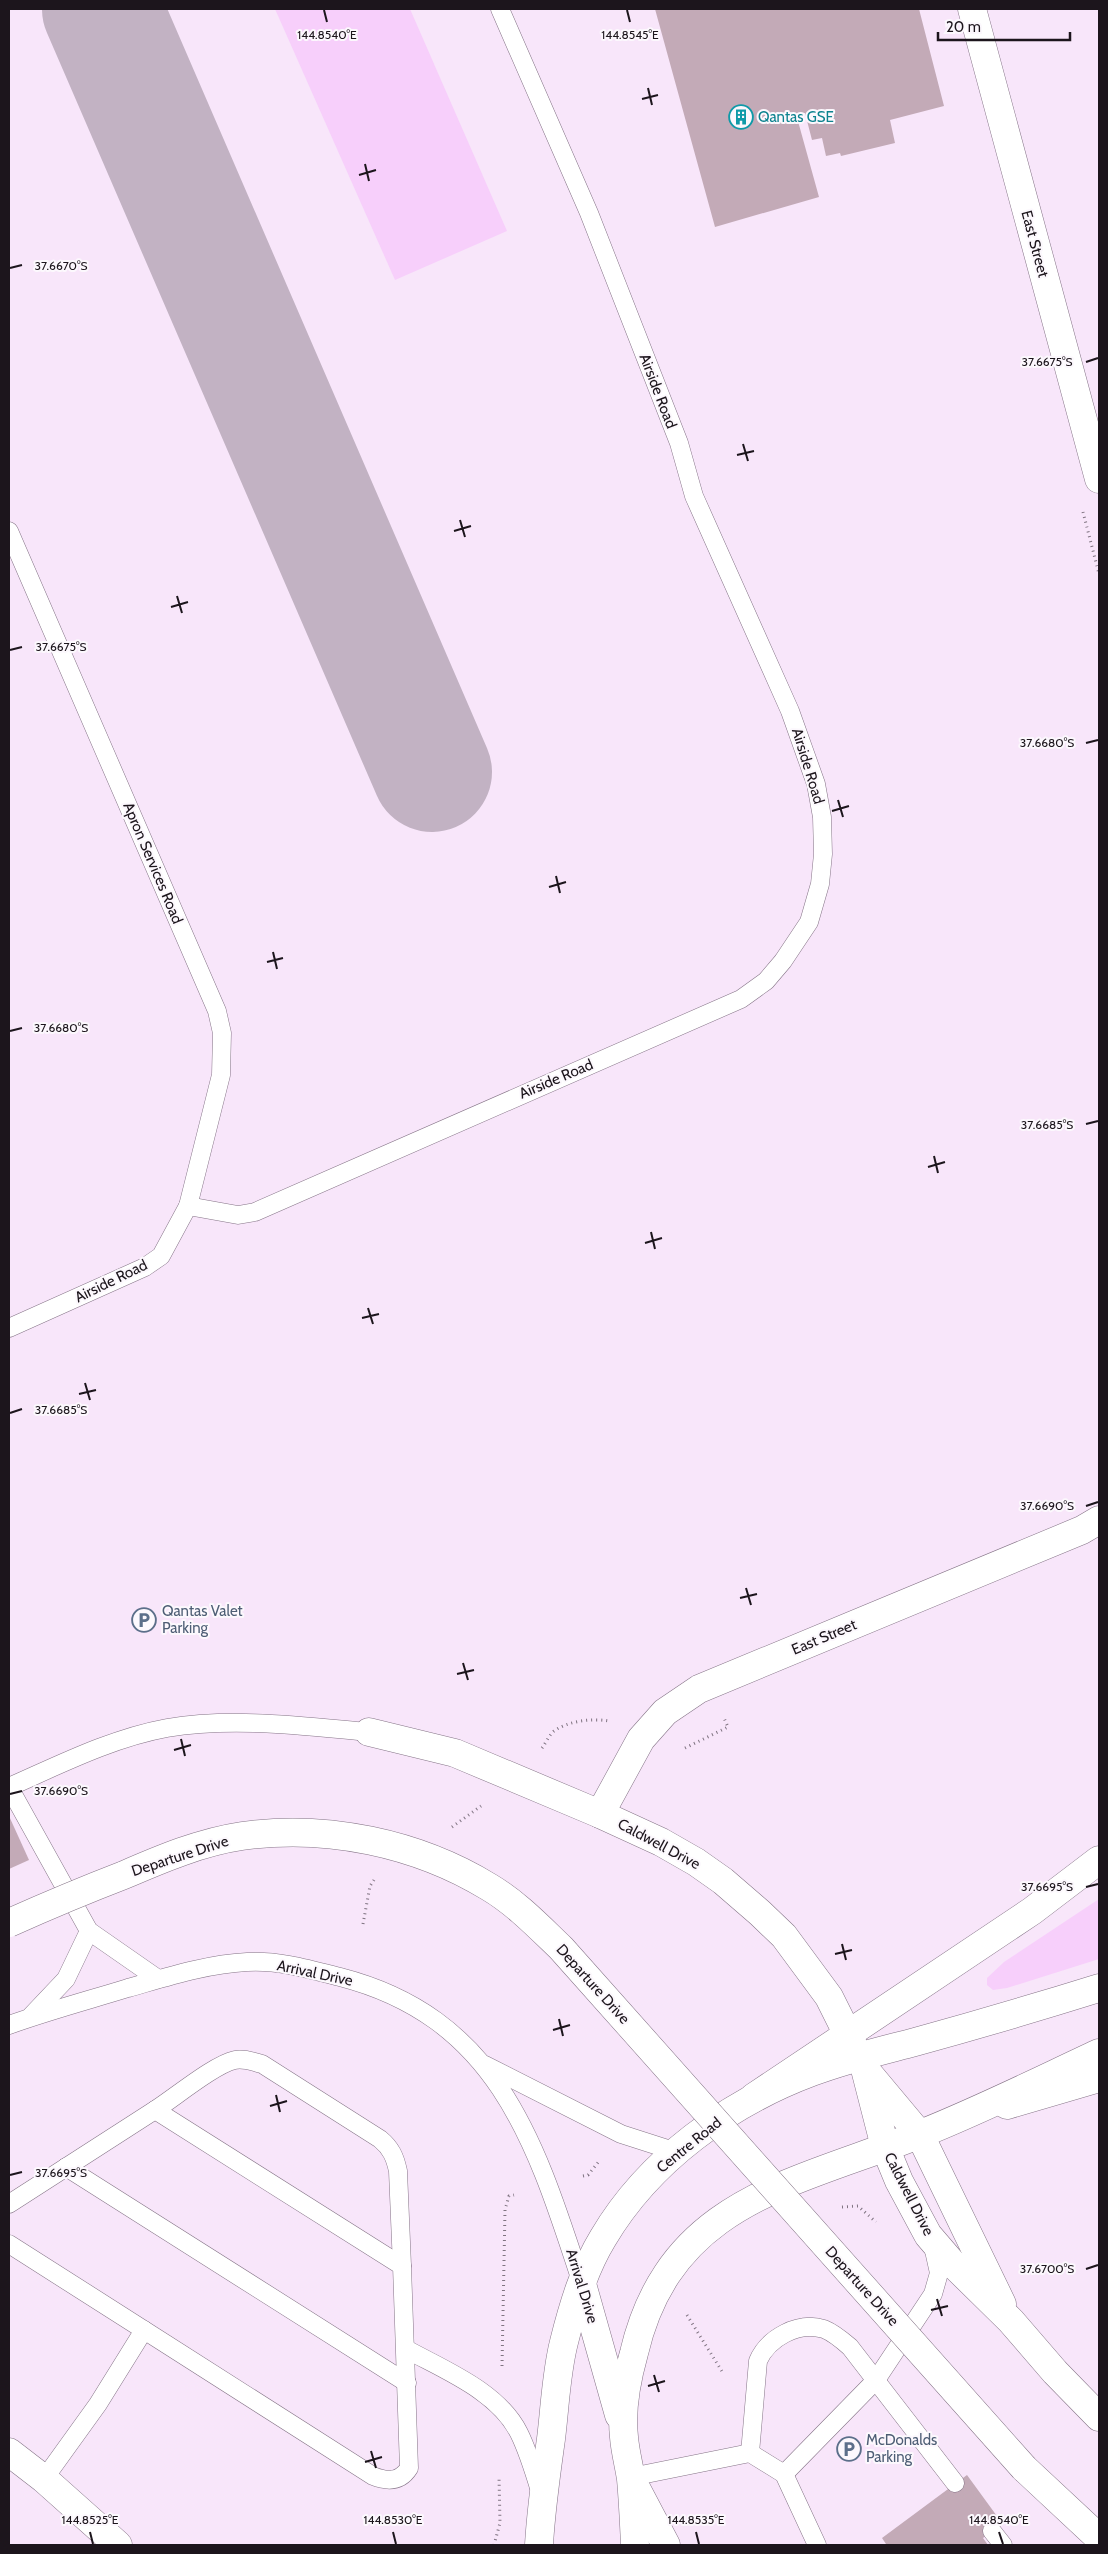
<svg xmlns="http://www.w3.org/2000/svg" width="1108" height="2554" viewBox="0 0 1108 2554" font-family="Cabin,sans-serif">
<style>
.green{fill:#f7cffb}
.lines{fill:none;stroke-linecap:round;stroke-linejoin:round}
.taxiway{stroke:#c2b2c3;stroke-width:120}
.building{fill:#c3aab7}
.lane-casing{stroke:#857487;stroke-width:19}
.street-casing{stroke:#857487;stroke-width:29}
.secondary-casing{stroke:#857487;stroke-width:29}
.primary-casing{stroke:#857487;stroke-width:29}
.highway-casing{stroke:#857487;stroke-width:29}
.path{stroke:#7f7380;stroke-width:3;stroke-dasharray:1 4;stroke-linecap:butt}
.lane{stroke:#fff;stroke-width:18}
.street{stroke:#fff;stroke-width:28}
.secondary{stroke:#fff;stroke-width:28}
.primary{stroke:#fff;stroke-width:28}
.highway{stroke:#fff;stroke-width:28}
.secondary-bridge-casing{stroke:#857487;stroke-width:29;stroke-linecap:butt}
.secondary-bridge{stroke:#fff;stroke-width:28}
.ticks{fill:none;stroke:#1c151c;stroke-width:2}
.labels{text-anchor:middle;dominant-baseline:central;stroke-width:4;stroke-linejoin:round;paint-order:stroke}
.culture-label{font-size:15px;fill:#0d838f;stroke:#fcf8fd;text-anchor:start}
.street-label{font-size:15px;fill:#1c151c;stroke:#fcf8fd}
.service-label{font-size:15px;fill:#4e5e75;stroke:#fcf8fd;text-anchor:start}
.ticks-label{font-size:12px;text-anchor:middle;fill:#1c151c;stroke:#fcf8fd;stroke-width:4;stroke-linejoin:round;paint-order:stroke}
</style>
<rect width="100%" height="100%" fill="#f8e6fa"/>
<!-- green -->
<g class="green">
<polygon points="275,9 410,9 507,231 395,280"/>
<polygon points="1099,1899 1099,1959 1007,1988 993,1990 987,1985 987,1978 1004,1962"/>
</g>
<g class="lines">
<!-- taxiway -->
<polyline class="taxiway" points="102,9 432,772"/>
</g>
<!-- building -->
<g class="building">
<polygon points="655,9 919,9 944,106 890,120 895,143 841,156 840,153 826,156 822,138 812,140 805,113 796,114 819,197 715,227"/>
<polygon points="9,1816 29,1860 9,1869"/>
<polygon points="967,2475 1002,2523 983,2538 988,2545 885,2545 886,2544 882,2538"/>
</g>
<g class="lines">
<!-- lane casing -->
<g class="lane-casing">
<g id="lane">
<polyline points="9,531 217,1011 222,1033 221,1075 188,1206"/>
<polyline points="9,1328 145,1267 161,1256 188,1206 238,1215 255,1212 741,999 766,981 783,961 809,922 820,884 823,854 822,817 816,784 790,711 694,496 679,443 589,213 500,9"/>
<path d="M158,1979L89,1931L9,1787C59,1765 112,1738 167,1728C233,1717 302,1726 369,1732"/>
<polyline points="31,2016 66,1979 89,1931"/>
<path d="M9,2025C48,2011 89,2000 128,1988C167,1977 207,1964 247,1962C278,1960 309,1969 340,1977C499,2018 536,2144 582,2284"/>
<polyline points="485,2065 621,2134 677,2152"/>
<path d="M155,2110C174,2098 215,2064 235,2060C245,2058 253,2062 262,2064L380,2139C391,2148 395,2157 398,2171L402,2266"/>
<polyline points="66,2167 407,2383"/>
<path d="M9,2204L155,2110L402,2266L409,2468C400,2482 388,2482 373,2476L144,2330"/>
<polyline points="9,2244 144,2330 98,2404 44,2479"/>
<path d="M406,2349C444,2370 498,2391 519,2433C528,2451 534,2471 540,2491"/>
<path d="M750,2453L758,2361C768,2338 798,2321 824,2329C834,2333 842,2340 850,2347L955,2483"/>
<polyline points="784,2474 876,2380 933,2294 939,2273 933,2246"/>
<polyline points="631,2477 750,2453 784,2474 817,2545"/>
<polyline points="992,2531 1003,2545"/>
</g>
</g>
<!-- street casing -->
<g class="street-casing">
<g id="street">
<polyline points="972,9 1099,479"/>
<polyline points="369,1732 455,1753 600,1814 661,1842 696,1862 723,1881 760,1913 784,1936 829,1997 865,2069 885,2147 899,2181 928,2235 952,2263 1011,2321 1055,2372 1099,2417"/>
<polyline points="600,1814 641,1739 665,1712 699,1689 1082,1530 1099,1520"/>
<polyline points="869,2074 920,2135 1002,2304"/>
</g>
</g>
<!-- secondary casing -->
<g class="secondary-casing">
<g id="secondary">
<polyline points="1007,2105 1099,2078"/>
<polyline points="9,2452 44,2479 118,2545"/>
<polyline points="1024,2468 1099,2538"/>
</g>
</g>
<!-- primary casing -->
<g class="primary-casing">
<g id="primary">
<polyline points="582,2284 619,2415"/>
<polyline points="636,2488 666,2545"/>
<path d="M539,2545C541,2509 546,2475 551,2439C555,2407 556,2373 564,2342C573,2306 584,2269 603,2238C649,2160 729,2103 812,2072C846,2059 881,2051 915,2042C977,2025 1038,2007 1099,1988"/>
<path d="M635,2545C634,2523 633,2501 631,2479C629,2465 625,2451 624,2437C621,2411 627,2378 634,2353C670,2199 796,2184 923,2133C983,2109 1041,2080 1099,2053"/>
</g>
</g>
<!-- highway casing -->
<g class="highway-casing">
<polyline id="highway" points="754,2097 1032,1911 1099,1860"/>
</g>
<!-- path -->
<g class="path">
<polyline points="1083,512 1099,574"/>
<path d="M542,1748C546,1743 549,1735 554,1731C568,1721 592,1718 609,1721"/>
<polyline points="685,1748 728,1727 724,1718"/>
<polyline points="452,1827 481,1806"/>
<polyline points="363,1924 370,1886 374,1880"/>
<polyline points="583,2176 588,2175 600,2160"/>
<polyline points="842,2207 858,2206 876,2222"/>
<polyline points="687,2315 723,2373"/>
<polyline points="502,2366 505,2210 509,2196 514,2195"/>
<polyline points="494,2545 500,2523 499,2477"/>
</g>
<!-- lane -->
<use href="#lane" class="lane"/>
<!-- street -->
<use href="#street" class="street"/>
<!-- secondary -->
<use href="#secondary" class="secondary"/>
<!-- primary -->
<use href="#primary" class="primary"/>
<!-- highway -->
<use href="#highway" class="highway"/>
<!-- secondary-bridge casing -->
<g class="secondary-bridge-casing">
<path id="secondary-bridge" d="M9,1923C47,1906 85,1890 124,1875C161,1859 201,1842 242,1836C326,1824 417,1843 489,1887C516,1903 538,1926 561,1948L1024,2468"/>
</g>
<!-- secondary-bridge -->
<use href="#secondary-bridge" class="secondary-bridge"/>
</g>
<!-- ticks -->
<path class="ticks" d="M324,10L327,22M627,10L630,22M648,88L652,105M642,99L658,95M365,164L369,181M359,175L376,170M10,268L22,265M1086,362L1098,358M743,444L748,461M737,455L754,451M460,520L465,537M454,531L471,526M177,596L182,613M171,607L188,602M10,650L22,647M1086,743L1098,740M838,800L843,817M832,811L849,806M556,876L560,893M549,887L566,882M273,952L277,969M267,962L283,958M10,1031L22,1028M1086,1124L1098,1121M934,1156L938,1173M928,1167L945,1162M651,1232L655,1249M645,1243L662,1238M368,1308L373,1324M362,1318L379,1314M85,1383L90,1400M79,1394L96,1390M10,1413L22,1409M1086,1506L1098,1502M746,1588L751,1605M740,1598L757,1594M463,1663L468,1680M457,1674L474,1670M181,1739L185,1756M174,1750L191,1745M10,1794L22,1791M1086,1887L1098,1884M842,1944L846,1960M835,1954L852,1950M559,2019L563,2036M553,2030L570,2025M276,2095L280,2112M270,2106L287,2101M10,2175L22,2172M1086,2269L1098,2265M937,2299L942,2316M931,2310L948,2306M654,2375L659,2392M648,2386L665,2381M371,2451L376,2468M365,2462L382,2457M90,2532L93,2544M393,2532L396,2544M696,2532L699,2544M999,2532L1003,2544"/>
<!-- icons -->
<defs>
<g id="building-ring" transform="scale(1.25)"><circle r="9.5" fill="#fcf8fd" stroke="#0f9aa8" stroke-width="1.5"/><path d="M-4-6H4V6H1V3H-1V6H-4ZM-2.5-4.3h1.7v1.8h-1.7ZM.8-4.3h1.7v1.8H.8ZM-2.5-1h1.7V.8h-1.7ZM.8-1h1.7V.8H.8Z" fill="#0f9aa8"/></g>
<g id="parking-ring" transform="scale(1.25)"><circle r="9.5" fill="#fcf8fd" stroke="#5c6f8a" stroke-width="1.5"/><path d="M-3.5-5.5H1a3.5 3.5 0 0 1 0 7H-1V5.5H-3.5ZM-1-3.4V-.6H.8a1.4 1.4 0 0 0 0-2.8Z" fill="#5c6f8a"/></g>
</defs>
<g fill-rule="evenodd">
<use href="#building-ring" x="741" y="117"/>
<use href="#parking-ring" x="144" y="1620"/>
<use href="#parking-ring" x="849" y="2449"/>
</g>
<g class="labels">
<!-- culture labels -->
<g class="culture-label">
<text x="758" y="117">Qantas GSE</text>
</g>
<!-- street labels -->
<g class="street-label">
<text transform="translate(1035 244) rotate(75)">East Street</text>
<text transform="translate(658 391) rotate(69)">Airside Road</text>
<text transform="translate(808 766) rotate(73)">Airside Road</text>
<text transform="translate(153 863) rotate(67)">Apron Services Road</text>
<text transform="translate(556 1079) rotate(-23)">Airside Road</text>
<text transform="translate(111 1281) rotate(-26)">Airside Road</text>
<text transform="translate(824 1637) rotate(-23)">East Street</text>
<text transform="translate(659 1844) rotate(28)">Caldwell Drive</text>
<text transform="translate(180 1856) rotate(-18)">Departure Drive</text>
<text transform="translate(315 1973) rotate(12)">Arrival Drive</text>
<text transform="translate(593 1984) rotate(48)">Departure Drive</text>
<text transform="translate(689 2145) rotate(-39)">Centre Road</text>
<text transform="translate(909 2194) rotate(63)">Caldwell Drive</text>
<text transform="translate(582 2286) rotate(73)">Arrival Drive</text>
<text transform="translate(862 2286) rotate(48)">Departure Drive</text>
</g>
<!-- service labels -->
<g class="service-label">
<text x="162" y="1611">Qantas Valet<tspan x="162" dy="17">Parking</tspan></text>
<text x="866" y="2440">McDonalds<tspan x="866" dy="17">Parking</tspan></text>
</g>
</g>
<g class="ticks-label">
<text x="630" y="39">144.8545°E</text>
<text x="327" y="39">144.8540°E</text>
<text x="61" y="270">37.6670°S</text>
<text x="1047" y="366">37.6675°S</text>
<text x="61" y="651">37.6675°S</text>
<text x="1047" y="747">37.6680°S</text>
<text x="61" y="1032">37.6680°S</text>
<text x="1047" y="1129">37.6685°S</text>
<text x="61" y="1414">37.6685°S</text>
<text x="1047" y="1510">37.6690°S</text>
<text x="61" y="1795">37.6690°S</text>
<text x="1047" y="1891">37.6695°S</text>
<text x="61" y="2177">37.6695°S</text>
<text x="1047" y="2273">37.6700°S</text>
<text x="90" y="2524">144.8525°E</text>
<text x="393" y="2524">144.8530°E</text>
<text x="696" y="2524">144.8535°E</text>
<text x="999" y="2524">144.8540°E</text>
</g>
<!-- border -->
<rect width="1108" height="2554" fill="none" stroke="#1c151c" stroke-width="20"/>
<!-- scale -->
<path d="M938 32v8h132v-8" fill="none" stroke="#1c151c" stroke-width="2.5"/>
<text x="946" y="32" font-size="15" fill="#1c151c" stroke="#fcf8fd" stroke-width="4" paint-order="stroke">20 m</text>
</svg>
